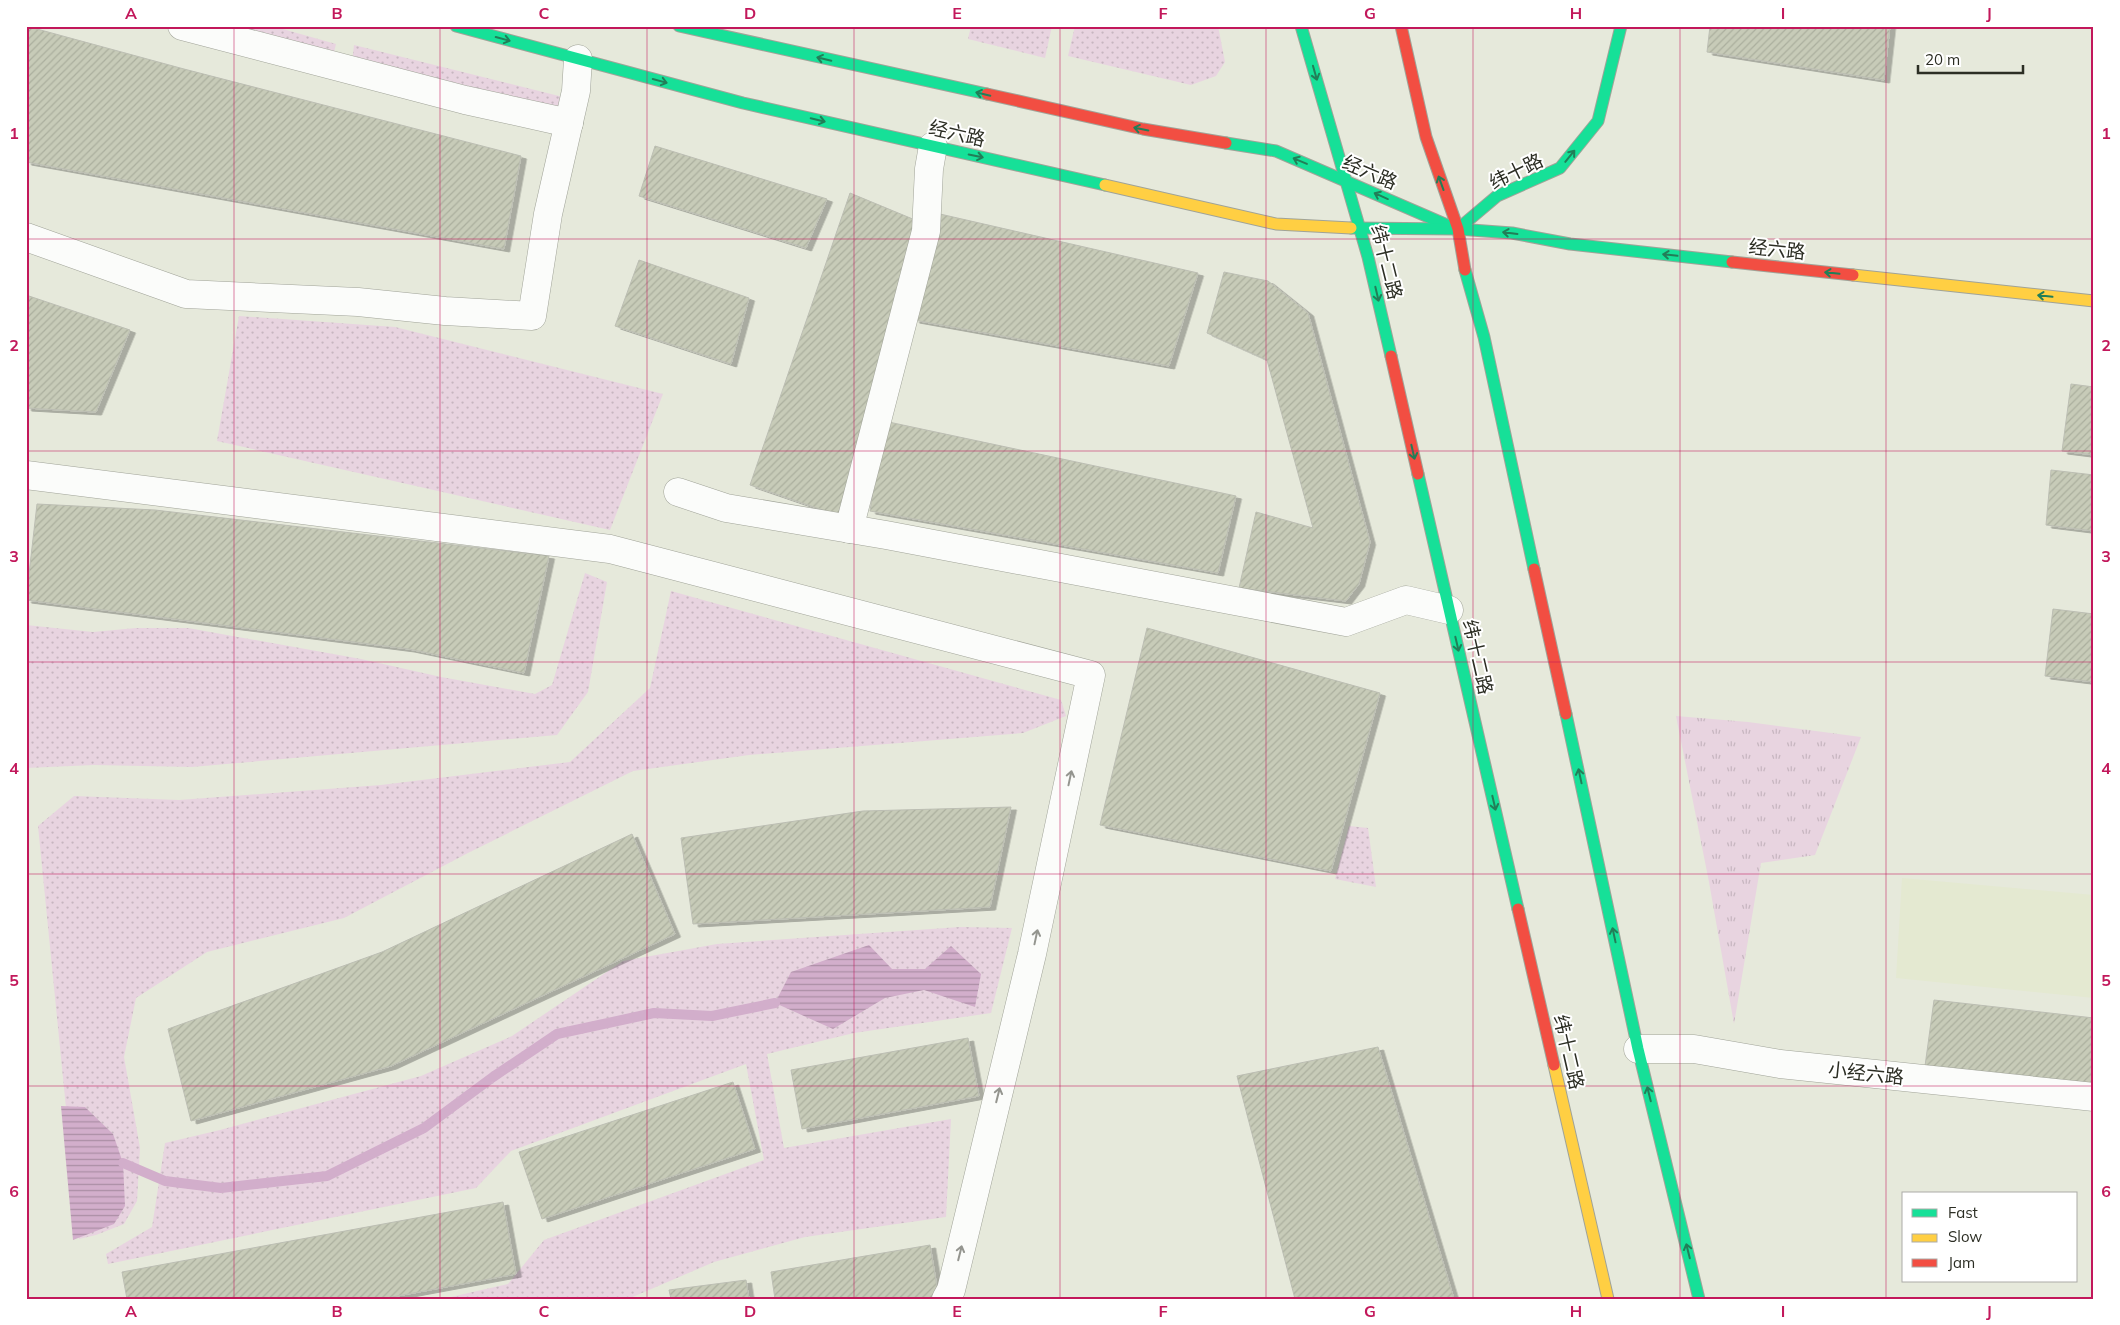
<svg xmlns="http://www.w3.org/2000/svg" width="2120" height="1325" viewBox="0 0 2120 1325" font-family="Mulish,'Noto Sans SC',sans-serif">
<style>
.built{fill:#e4e9d1}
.park{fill:url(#park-tufts)}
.garden{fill:url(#garden-dots)}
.water{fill:url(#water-rules)}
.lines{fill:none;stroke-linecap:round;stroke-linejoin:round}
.stream{stroke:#d2aecb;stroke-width:10}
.building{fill:url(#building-hatch);stroke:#bcbeb3;filter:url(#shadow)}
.street-casing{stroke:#a0a398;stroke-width:29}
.fast-casing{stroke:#a0a398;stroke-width:13}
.slow-casing{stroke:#a0a398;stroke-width:13}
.jam-casing{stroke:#a0a398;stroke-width:13}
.street{stroke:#fbfcfa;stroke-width:28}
.fast{stroke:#16e098;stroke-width:11}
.slow{stroke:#ffcf43;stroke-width:11}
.jam{stroke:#f24e42;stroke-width:11}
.oneway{stroke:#227e58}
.oneway2{stroke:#94958f}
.grid{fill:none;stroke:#c2185b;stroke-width:1;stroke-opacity:0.55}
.labels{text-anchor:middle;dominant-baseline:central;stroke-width:4;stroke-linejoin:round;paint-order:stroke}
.street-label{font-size:19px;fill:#2c2e24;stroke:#fff}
.neatline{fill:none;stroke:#c2185b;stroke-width:2}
.grid-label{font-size:16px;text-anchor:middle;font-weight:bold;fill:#c2185b}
</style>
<defs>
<pattern id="park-tufts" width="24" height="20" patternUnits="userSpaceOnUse" patternTransform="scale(1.25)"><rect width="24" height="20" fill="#e8d4e0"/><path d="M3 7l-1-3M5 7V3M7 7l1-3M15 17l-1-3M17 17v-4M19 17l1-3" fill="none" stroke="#c7b6c0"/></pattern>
<pattern id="garden-dots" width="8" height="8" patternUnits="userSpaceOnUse" patternTransform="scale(1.25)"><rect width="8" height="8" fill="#e8d4e0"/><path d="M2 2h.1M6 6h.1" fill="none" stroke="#c7b6c0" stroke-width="1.8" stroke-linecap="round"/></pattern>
<pattern id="water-rules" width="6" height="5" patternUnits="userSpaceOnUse" patternTransform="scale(1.25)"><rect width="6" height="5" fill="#d2aecb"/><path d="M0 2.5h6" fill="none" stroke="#ab8ea5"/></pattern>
<pattern id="building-hatch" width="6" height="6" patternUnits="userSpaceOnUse" patternTransform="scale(1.25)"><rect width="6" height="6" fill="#c7cbb8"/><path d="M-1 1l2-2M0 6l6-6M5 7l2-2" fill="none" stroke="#abaf9e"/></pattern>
<filter id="shadow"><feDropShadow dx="5.5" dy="3" stdDeviation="0" flood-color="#0004"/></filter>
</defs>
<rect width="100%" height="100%" fill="#e6e9db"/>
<!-- built -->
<polygon class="built" points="1902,878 2094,895 2094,998 1896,978"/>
<!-- park -->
<polygon class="park" points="1676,716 1748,722 1861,737 1815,855 1761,863 1734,1024 1709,882"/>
<!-- garden -->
<g class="garden">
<polygon points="219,26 272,26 336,44 333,56"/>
<polygon points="971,26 1052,26 1045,58 968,39"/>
<polygon points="1075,26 1218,26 1225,62 1216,76 1191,85 1068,56"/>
<polygon points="354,45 563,97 559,115 352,63"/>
<polygon points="239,316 395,327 663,394 610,530 217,441"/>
<polygon points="585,573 607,582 588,692 557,735 192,767 94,765 26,768 26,625 93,632 136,628 188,628 361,659 441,677 535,694 552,685"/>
<polygon points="671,591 1061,700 1066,716 1023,733 749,755 633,771 468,853 344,918 207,952 136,998 124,1057 140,1148 137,1201 124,1224 96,1235 79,1239 38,826 74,796 179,800 381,785 570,762 650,688"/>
<polygon points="1349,826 1368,828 1376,887 1335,879"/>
<polygon points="960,927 1012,928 991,1013 854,1033 767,1054 784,1148 951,1119 946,1217 805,1237 714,1262 628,1299 442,1299 508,1284 544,1240 764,1160 746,1064 511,1151 476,1188 108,1264 106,1254 152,1227 165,1143 220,1130 421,1076 512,1036 623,961 717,944"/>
</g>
<!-- water -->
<g class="water">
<polygon points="869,945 892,969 925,969 951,946 981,974 975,1007 924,990 885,998 833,1029 775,1003 791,972"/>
<polygon points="61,1106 85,1107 113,1134 123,1163 125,1206 114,1224 73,1240"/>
</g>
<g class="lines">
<!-- stream -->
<polyline class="stream" points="123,1163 165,1181 221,1188 327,1176 424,1128 493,1077 557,1034 654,1013 712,1016 775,1003"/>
</g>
<!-- building -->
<g class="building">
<polygon points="26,26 184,69 521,156 504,249 26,162"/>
<polygon points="1710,26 1890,26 1884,80 1707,52"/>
<polygon points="655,146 827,199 806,248 639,196"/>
<polygon points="850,193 920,222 843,517 750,485"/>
<polygon points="940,214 1198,273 1169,366 914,320"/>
<polygon points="639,260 749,298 731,364 615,326"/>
<polygon points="1224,272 1268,281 1308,313 1370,542 1359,584 1346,601 1239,588 1256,512 1313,528 1267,360 1207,333"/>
<polygon points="26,295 130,330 96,412 26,408"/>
<polygon points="2071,384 2094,387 2094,455 2062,451"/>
<polygon points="884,421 1236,496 1218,573 870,511"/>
<polygon points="2051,470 2094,475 2094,531 2046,525"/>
<polygon points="37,504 155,510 549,556 524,673 409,649 26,600"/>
<polygon points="2053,609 2094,614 2094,682 2045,676"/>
<polygon points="1147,628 1380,693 1331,871 1100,825"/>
<polygon points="1011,807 990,907 693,924 681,838 863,811"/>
<polygon points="632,834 675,934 391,1066 191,1121 168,1029 382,952"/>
<polygon points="1934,1000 2094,1018 2094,1086 1925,1066"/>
<polygon points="968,1038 979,1096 802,1129 791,1070"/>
<polygon points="1378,1047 1454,1299 1295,1299 1237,1076"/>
<polygon points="733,1082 755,1149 542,1219 519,1152"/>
<polygon points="503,1202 516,1274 381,1299 127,1299 122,1272"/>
<polygon points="930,1245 939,1299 775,1299 771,1272"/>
<polygon points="746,1280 749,1299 671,1299 669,1290"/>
</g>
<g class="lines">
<!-- street casing -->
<g class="street-casing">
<g id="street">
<polyline points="182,26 465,100 569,123"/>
<polyline points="26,237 186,294 358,302 445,311 532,316 548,214 576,91 578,59"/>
<polyline points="26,475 610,549 1091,675 1032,954 951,1290 946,1299"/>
<polyline points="678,492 726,508 886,535 1346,622 1406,600 1449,610"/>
<polyline points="849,529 926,231 929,169 933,146"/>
<polyline points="1638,1049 1694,1049 1780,1064 2094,1097"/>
</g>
</g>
<!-- fast casing -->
<g class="fast-casing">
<g id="fast">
<polyline points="456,26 743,103 1105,185"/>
<polyline points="679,26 987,94"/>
<polyline points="1301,26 1368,257 1391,356"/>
<polyline points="1226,143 1276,151 1447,225"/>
<polyline points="1351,228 1458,229 1512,233 1570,244 1732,262"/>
<polyline points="1458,229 1497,196 1560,168 1598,121 1621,26"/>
<polyline points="1465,270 1484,337 1534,569"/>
<polyline points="1418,474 1518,909"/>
<polyline points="1566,714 1638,1049 1699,1299"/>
</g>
</g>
<!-- slow casing -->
<g class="slow-casing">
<g id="slow">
<polyline points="1105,185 1276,224 1351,228"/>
<polyline points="1853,275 2094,301"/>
<polyline points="1554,1065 1608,1299"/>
</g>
</g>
<!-- jam casing -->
<g class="jam-casing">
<g id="jam">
<polyline points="1401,26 1426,137 1458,229 1465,270"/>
<polyline points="987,94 1143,129 1226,143"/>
<polyline points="1732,262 1853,275"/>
<polyline points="1391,356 1418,474"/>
<polyline points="1534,569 1566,714"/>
<polyline points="1518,909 1554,1065"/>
</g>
</g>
<!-- street -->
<use href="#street" class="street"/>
<!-- fast -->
<use href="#fast" class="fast"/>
<!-- slow -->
<use href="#slow" class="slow"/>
<!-- jam -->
<use href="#jam" class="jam"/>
</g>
<!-- one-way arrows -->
<defs><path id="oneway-shaft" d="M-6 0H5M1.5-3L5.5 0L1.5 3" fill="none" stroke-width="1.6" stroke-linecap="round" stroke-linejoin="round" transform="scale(1.25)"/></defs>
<g class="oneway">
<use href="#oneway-shaft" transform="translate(503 39) rotate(15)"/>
<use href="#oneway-shaft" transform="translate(824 59) rotate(-167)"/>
<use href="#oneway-shaft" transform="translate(1315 73) rotate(74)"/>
<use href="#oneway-shaft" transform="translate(660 81) rotate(15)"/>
<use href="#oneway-shaft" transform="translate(983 94) rotate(-167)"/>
<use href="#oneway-shaft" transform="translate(818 120) rotate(13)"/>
<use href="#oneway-shaft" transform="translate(1141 129) rotate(-169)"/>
<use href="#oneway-shaft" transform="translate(976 156) rotate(12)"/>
<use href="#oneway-shaft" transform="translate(1570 156) rotate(-51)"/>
<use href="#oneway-shaft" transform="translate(1300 161) rotate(-157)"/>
<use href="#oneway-shaft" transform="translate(1441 183) rotate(-110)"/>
<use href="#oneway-shaft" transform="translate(1381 196) rotate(-156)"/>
<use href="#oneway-shaft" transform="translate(1510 233) rotate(-173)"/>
<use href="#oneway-shaft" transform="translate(1670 255) rotate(-174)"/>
<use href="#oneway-shaft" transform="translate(1832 273) rotate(-174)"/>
<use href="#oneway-shaft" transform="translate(1377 294) rotate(77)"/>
<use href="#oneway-shaft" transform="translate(2045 296) rotate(-174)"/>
<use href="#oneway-shaft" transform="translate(1413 452) rotate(77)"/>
<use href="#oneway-shaft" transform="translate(1457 644) rotate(77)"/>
<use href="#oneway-shaft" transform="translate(1580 776) rotate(-102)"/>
<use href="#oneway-shaft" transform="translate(1494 803) rotate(77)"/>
<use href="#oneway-shaft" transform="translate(1614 935) rotate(-102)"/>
<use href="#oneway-shaft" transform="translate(1649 1094) rotate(-104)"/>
<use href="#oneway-shaft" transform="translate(1688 1251) rotate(-104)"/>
</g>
<g class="oneway2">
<use href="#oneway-shaft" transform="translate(1070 778) rotate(-78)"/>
<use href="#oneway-shaft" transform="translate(1036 937) rotate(-78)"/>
<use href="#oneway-shaft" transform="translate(998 1095) rotate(-76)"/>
<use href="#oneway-shaft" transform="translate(960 1253) rotate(-76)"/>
</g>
<!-- grid -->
<path class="grid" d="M234,26V1299M440,26V1299M647,26V1299M854,26V1299M1060,26V1299M1266,26V1299M1473,26V1299M1680,26V1299M1886,26V1299M26,239H2094M26,451H2094M26,662H2094M26,874H2094M26,1086H2094"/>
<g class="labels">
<!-- street labels -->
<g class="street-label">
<text transform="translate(957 133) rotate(13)">经六路</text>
<text transform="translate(1516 171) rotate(-26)">纬十路</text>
<text transform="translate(1370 172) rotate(23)">经六路</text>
<text transform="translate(1777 249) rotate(6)">经六路</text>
<text transform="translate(1387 262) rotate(76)">纬十二路</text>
<text transform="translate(1478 657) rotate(77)">纬十二路</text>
<text transform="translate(1569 1052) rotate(77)">纬十二路</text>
<text transform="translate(1866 1073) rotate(6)">小经六路</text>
</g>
</g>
<!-- border -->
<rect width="2120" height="1325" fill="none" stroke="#ffffff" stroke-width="55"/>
<!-- legend -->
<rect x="1902" y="1192" width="175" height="90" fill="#ffffff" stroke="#ababa7"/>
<rect x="1912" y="1209" width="25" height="8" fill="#16e098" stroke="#ababa7"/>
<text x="1948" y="1218" font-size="15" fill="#2c2e24">Fast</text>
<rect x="1912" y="1234" width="25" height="8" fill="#ffcf43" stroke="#ababa7"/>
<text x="1948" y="1242" font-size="15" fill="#2c2e24">Slow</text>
<rect x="1912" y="1259" width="25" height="8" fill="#f24e42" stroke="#ababa7"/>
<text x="1948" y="1268" font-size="15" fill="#2c2e24">Jam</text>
<!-- scale -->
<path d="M1918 65v8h105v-8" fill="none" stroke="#2c2e24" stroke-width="2.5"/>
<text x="1925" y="65" font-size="15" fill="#2c2e24" stroke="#ffffff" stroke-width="4" paint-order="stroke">20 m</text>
<rect x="28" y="28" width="2064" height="1270" class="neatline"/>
<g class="grid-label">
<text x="131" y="19">A</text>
<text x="337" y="19">B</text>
<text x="544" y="19">C</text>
<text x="750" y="19">D</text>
<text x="957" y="19">E</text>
<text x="1163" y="19">F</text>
<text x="1370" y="19">G</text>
<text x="1576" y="19">H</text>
<text x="1783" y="19">I</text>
<text x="1989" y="19">J</text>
<text x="14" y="139">1</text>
<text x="2106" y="139">1</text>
<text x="14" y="351">2</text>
<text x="2106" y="351">2</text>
<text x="14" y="562">3</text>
<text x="2106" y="562">3</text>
<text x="14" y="774">4</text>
<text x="2106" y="774">4</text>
<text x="14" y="986">5</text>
<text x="2106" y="986">5</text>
<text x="14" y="1197">6</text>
<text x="2106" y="1197">6</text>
<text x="131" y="1317">A</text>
<text x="337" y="1317">B</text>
<text x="544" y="1317">C</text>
<text x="750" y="1317">D</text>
<text x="957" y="1317">E</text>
<text x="1163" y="1317">F</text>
<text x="1370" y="1317">G</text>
<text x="1576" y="1317">H</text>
<text x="1783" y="1317">I</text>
<text x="1989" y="1317">J</text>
</g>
</svg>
